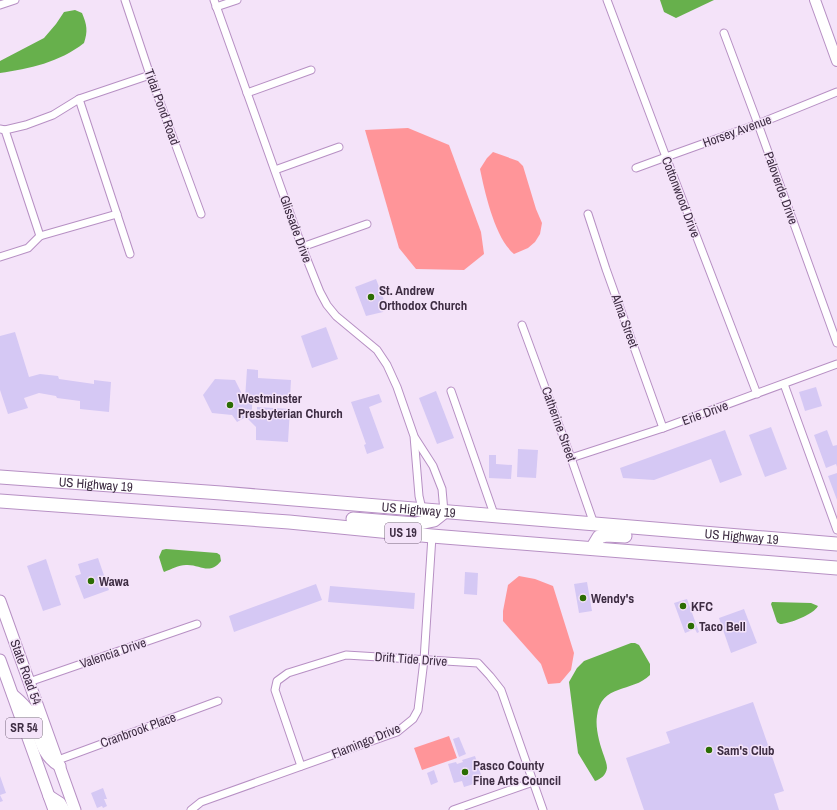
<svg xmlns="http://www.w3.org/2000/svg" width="837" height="810" viewBox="0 0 837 810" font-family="'Archivo Narrow',sans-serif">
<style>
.green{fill:#ff9599}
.water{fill:#67b04c}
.building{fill:#d5c8f4}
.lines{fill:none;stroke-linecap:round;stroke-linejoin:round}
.street-casing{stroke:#b790c4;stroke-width:9}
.secondary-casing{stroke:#b790c4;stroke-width:12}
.primary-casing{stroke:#b790c4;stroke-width:13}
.highway-casing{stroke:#b790c4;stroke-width:15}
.street{stroke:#fff;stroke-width:7}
.secondary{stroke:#fff;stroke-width:10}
.primary{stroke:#fff;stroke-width:11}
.highway{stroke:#fff;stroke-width:13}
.poi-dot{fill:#2b6d03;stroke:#f4e3f9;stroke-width:1.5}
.labels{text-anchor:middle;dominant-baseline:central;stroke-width:3;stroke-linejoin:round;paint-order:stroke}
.shield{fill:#f4e3f9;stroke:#75647a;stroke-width:1}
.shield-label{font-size:12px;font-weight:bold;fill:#3e2d43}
.street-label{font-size:13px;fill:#3e2d43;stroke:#f4e3f9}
.poi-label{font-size:13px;font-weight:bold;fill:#3e2d43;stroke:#f4e3f9;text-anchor:start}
</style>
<rect width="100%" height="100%" fill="#f4e3f9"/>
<!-- green -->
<g class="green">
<polygon points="408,128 449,145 481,232 484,254 464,270 416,269 399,248 365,130"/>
<path d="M493,152L518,161L523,166L536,209L542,223L540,234L535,242L528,248L514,254C495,238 485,193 480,169L487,158Z"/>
<polygon points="519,576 535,579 553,586 574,653 571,670 560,683 548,684 541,664 503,621 503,611 508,585"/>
<polygon points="449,736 457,758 422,770 414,748"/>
</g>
<!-- water -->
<g class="water">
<polygon points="660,0 714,0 676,18 664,12"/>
<path d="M75,10L82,13C87,25 88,31 84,43C60,62 29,69 0,73V61L44,38L56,24L64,12Z"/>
<path d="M166,549L217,553L220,555L221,561C209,576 200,564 186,565C178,565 172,569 164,572L163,570L159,557L162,550Z"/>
<path d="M772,602L811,603L818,606C814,614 789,624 780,624L777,622L771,604Z"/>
<path d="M631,643H635L639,645L650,664V675C632,693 601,683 597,716C595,728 600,745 604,756C605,759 607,764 607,768C606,775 601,779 595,781L578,753L569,682L577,668L584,661Z"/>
</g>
<!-- building -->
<g class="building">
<polygon points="376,279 387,308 384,309 383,312 366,316 355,287"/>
<polygon points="326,327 338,359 312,368 301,336"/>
<polygon points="15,332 29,377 40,374 58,376 59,379 94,384 94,380 111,382 109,412 80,409 80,401 57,398 56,396 39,393 24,398 28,408 8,414 0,390 0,336"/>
<polygon points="247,369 258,370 258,378 291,380 290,398 256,396 256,403 252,402 252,410 257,415 257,407 290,409 288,442 256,440 256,427 246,417 237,422 232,415 212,413 203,395 215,379 235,380 244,398 245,399"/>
<polygon points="816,387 822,406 805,411 799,392"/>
<polygon points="436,391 454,438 437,444 419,398"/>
<polygon points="379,394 382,402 369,407 384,448 367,454 364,445 366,444 351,402"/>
<polygon points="771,427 787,469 765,477 749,435"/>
<polygon points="725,430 742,475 720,483 711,459 654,480 623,478 620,468"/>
<polygon points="827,430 833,446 837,445 837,467 836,464 826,468 814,435"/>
<polygon points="518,449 538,450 536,478 517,477"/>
<polygon points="489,455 496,455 496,464 512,465 511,479 489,478"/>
<polygon points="837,473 837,500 828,476"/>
<polygon points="98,558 109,590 84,599 75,576 81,574 78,564"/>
<polygon points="46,559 61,605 43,611 27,566"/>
<polygon points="465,572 478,573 477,595 464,594"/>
<polygon points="587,582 592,611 579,613 574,584"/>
<polygon points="316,584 322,600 234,632 229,616"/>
<polygon points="330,586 415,593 414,609 328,602"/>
<polygon points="687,599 699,632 697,633 695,629 685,633 674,603"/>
<polygon points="744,609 757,643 731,653 719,618"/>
<polygon points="753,702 784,791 774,794 779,810 644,810 626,758 670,743 666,732"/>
<polygon points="459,737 466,754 459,757 453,739"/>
<polygon points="475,756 483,781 464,787 462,781 454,783 448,764 456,762 457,764 463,762 462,760"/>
<polygon points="434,770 438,782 431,785 427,773"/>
<polygon points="0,776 6,793 0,795 3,801 0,802"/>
<polygon points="103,788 107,799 104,799 107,806 103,808 102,806 97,808 91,793"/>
</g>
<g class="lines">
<!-- street casing -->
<g class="street-casing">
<g id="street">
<polyline points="125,0 150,75 201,214"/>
<polyline points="214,0 302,247 320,292 327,305 336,316 377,350 387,365 397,387 414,436 419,496 422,509"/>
<polyline points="607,0 666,157 757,394"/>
<polyline points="0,5 15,0"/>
<polyline points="216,7 237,0"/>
<polyline points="724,33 758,124 837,343"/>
<polyline points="247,93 311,70"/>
<polyline points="79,99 130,254"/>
<polyline points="0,129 5,130 26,125 53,115 79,99 150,75"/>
<polyline points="5,130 40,236"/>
<polyline points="636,168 666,157 758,124 837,92"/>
<polyline points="275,170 339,147"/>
<polyline points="588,214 606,269 663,428"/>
<polyline points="302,247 367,224"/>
<polyline points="0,257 28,248 40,236 117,214"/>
<polyline points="522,325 571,458 594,524"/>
<polyline points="784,384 837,530"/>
<polyline points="451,391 495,517"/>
<polyline points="415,438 433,466 442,489 444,512"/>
<polyline points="571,458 663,428 837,364"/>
<polyline points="29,682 197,624"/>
<polyline points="58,760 218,701"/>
<polyline points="301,766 275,690 277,681 288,673 346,655 478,663 490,676 501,690 543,810"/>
<polyline points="191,810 201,802 397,732 413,719 418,710 424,660 432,536"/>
<polyline points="453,810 533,782"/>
</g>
</g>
<!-- secondary casing -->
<g class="secondary-casing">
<polyline id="secondary" points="815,0 837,61"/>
</g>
<!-- primary casing -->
<g class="primary-casing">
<g id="primary">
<polyline points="0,601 75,810"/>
<polyline points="0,660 54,810"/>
<path d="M13,695C19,700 26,706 30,713C39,731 40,756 60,766"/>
<polyline points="49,796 60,803 64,810"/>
</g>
</g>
<!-- highway casing -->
<g class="highway-casing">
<g id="highway">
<path id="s1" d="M0,477L221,493L837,544"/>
<polyline points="0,501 289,522 432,536 837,568"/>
<polyline points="353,519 415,524 434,520 444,512"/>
<polyline points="593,547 599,537 606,535 625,536"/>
</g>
</g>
<!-- street -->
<use href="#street" class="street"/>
<!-- secondary -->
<use href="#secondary" class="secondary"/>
<!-- primary -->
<use href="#primary" class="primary"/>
<!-- highway -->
<use href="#highway" class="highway"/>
</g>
<!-- markers -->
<g class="poi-dot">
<circle cx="371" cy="297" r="4"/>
<circle cx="230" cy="405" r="4"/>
<circle cx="91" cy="581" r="4"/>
<circle cx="583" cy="598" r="4"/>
<circle cx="683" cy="606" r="4"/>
<circle cx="691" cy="626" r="4"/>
<circle cx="709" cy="750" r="4"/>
<circle cx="465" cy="772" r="4"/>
</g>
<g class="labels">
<!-- shield labels -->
<g class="shield">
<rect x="385" y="523" width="36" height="20" rx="3"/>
<rect x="6" y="718" width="36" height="20" rx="3"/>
</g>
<g class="shield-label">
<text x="403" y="533">US 19</text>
<text x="24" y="728">SR 54</text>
</g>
<!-- street labels -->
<g class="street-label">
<text transform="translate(162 107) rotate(70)">Tidal Pond Road</text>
<text transform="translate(737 131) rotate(-20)">Horsey Avenue</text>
<text transform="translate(781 188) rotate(70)">Paloverde Drive</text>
<text transform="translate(681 197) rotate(69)">Cottonwood Drive</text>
<text transform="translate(296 229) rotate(70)">Glissade Drive</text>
<text transform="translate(625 321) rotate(70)">Alma Street</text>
<text transform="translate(705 413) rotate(-20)">Erie Drive</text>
<text transform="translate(559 424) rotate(70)">Catherine Street</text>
<text stroke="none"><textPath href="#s1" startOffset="96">US Highway 19</textPath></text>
<text stroke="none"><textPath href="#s1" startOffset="420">US Highway 19</textPath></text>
<text stroke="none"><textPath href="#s1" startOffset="744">US Highway 19</textPath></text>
<text transform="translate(113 653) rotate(-19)">Valencia Drive</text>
<text transform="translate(411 659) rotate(4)">Drift Tide Drive</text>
<text transform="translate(26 672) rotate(70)">State Road 54</text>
<text transform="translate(138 730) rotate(-20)">Cranbrook Place</text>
<text transform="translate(366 741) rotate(-22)">Flamingo Drive</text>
</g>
<!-- poi labels -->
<g class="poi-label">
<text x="379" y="290">St. Andrew<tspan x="379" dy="15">Orthodox Church</tspan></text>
<text x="238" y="398">Westminster<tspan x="238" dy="15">Presbyterian Church</tspan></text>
<text x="99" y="581">Wawa</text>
<text x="591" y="598">Wendy's</text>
<text x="691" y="606">KFC</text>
<text x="699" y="626">Taco Bell</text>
<text x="717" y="750">Sam's Club</text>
<text x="473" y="765">Pasco County<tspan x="473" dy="15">Fine Arts Council</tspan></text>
</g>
</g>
</svg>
